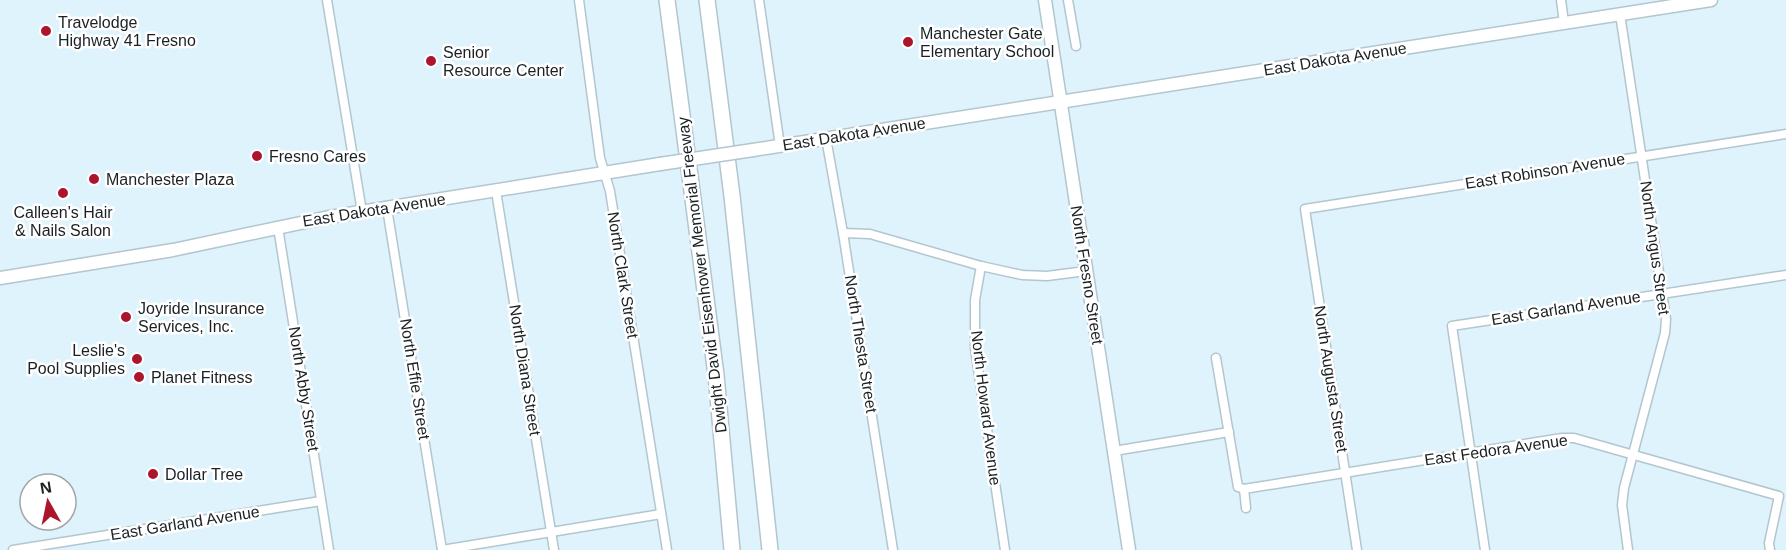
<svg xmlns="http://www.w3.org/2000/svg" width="1786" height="550" viewBox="0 0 1786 550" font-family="Helvetica,sans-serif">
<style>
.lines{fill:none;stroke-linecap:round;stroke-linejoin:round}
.street-casing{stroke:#b3c6cf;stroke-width:11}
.secondary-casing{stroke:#b3c6cf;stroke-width:15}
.highway-casing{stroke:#b3c6cf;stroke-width:18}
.street{stroke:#fff;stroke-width:8}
.secondary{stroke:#fff;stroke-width:12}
.highway{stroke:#fff;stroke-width:15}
.secondary-bridge-casing{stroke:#b3c6cf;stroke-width:15;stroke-linecap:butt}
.secondary-bridge{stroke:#fff;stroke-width:12}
.poi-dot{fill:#ab162c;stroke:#fff;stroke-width:2}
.labels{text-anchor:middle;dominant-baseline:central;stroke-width:5;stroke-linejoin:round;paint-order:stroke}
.poi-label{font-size:16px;fill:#1a2124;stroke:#fff;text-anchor:start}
.street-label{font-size:16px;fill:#1a2124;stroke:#fff}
</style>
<rect width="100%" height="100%" fill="#dff3fc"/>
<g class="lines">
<!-- street casing -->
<g class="street-casing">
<g id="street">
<polyline points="327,0 362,212"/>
<polyline points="579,0 600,158 610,191 667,550"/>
<polyline points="759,0 780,146"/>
<polyline points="1068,0 1076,46"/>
<polyline points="1561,0 1564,23"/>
<polyline points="1620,14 1666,319 1665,333 1624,488 1622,505 1628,550"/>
<polyline points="826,138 843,233 893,550"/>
<polyline points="496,191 554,550"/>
<polyline points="387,208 442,550"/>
<polyline points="278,227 329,550"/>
<polyline points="843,233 870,234 981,266 1022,275 1047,276 1086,271"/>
<polyline points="981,266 975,300 975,348 1005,550"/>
<polyline points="1216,358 1238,487 1244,489 1246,508"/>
<polyline points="1114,451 1229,432"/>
<polyline points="1244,489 1562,438 1574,438 1779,496 1769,543 1770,550"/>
<polyline points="13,550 321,501"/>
<polyline points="442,550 661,514"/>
<polyline points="1357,550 1305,209 1786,134"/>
<polyline points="1485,550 1452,326 1786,275"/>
</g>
</g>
<!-- secondary casing -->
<g class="secondary-casing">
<g id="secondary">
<polyline points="1045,0 1129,550"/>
<polyline points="753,150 1711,0"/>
<polyline points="0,278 173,250 329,217 660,164"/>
</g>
</g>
<!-- highway casing -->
<g class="highway-casing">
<g id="highway">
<polyline points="667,0 716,375 732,550"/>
<polyline points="707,0 732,196 770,550"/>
</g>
</g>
<!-- street -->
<use href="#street" class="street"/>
<!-- secondary -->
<use href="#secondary" class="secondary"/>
<!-- highway -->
<use href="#highway" class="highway"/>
<!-- secondary-bridge casing -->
<g class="secondary-bridge-casing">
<polyline id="secondary-bridge" points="660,164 753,150"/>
</g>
<!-- secondary-bridge -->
<use href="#secondary-bridge" class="secondary-bridge"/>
</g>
<!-- markers -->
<g class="poi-dot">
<circle cx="46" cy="31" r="6"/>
<circle cx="908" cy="42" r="6"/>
<circle cx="431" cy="61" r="6"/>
<circle cx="257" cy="156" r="6"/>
<circle cx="94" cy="179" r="6"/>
<circle cx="63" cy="193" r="6"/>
<circle cx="126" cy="317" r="6"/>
<circle cx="137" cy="359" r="6"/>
<circle cx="139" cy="377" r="6"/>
<circle cx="153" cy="474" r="6"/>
</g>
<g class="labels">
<!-- poi labels -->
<g class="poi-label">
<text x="58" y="22">Travelodge<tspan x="58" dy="18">Highway 41 Fresno</tspan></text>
<text x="920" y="33">Manchester Gate<tspan x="920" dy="18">Elementary School</tspan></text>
<text x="443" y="52">Senior<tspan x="443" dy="18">Resource Center</tspan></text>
<text x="269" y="156">Fresno Cares</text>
<text x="106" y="179">Manchester Plaza</text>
<text x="63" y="212" text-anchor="middle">Calleen's Hair<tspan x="63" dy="18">&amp; Nails Salon</tspan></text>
<text x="138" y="308">Joyride Insurance<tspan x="138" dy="18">Services, Inc.</tspan></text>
<text x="125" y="350" text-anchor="end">Leslie's<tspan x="125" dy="18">Pool Supplies</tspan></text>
<text x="151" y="377">Planet Fitness</text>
<text x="165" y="474">Dollar Tree</text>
</g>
<!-- street labels -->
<g class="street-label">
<text transform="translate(1335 59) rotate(-9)">East Dakota Avenue</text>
<text transform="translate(854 134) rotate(-9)">East Dakota Avenue</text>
<text transform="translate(1545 171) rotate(-9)">East Robinson Avenue</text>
<text transform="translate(374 210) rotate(-9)">East Dakota Avenue</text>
<text transform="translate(1655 248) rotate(82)">North Angus Street</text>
<text transform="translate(623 275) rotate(81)">North Clark Street</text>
<text transform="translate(702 275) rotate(-97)">Dwight David Eisenhower Memorial Freeway</text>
<text transform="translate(1087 275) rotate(81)">North Fresno Street</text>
<text transform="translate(1566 308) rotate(-9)">East Garland Avenue</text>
<text transform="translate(861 344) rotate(81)">North Thesta Street</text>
<text transform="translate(525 370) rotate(81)">North Diana Street</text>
<text transform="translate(415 379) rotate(81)">North Effie Street</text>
<text transform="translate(1331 379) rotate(81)">North Augusta Street</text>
<text transform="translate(304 389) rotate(81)">North Abby Street</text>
<text transform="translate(986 408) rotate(83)">North Howard Avenue</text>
<text transform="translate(1496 450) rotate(-8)">East Fedora Avenue</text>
<text transform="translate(185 523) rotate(-9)">East Garland Avenue</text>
</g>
</g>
<!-- north arrow -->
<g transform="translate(48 502) rotate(351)"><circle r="28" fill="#ffffff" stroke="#a3a6a7" stroke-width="1.5"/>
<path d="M0-4.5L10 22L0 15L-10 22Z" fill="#ab162c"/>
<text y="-9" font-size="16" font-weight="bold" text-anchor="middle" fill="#1a2124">N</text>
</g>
</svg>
